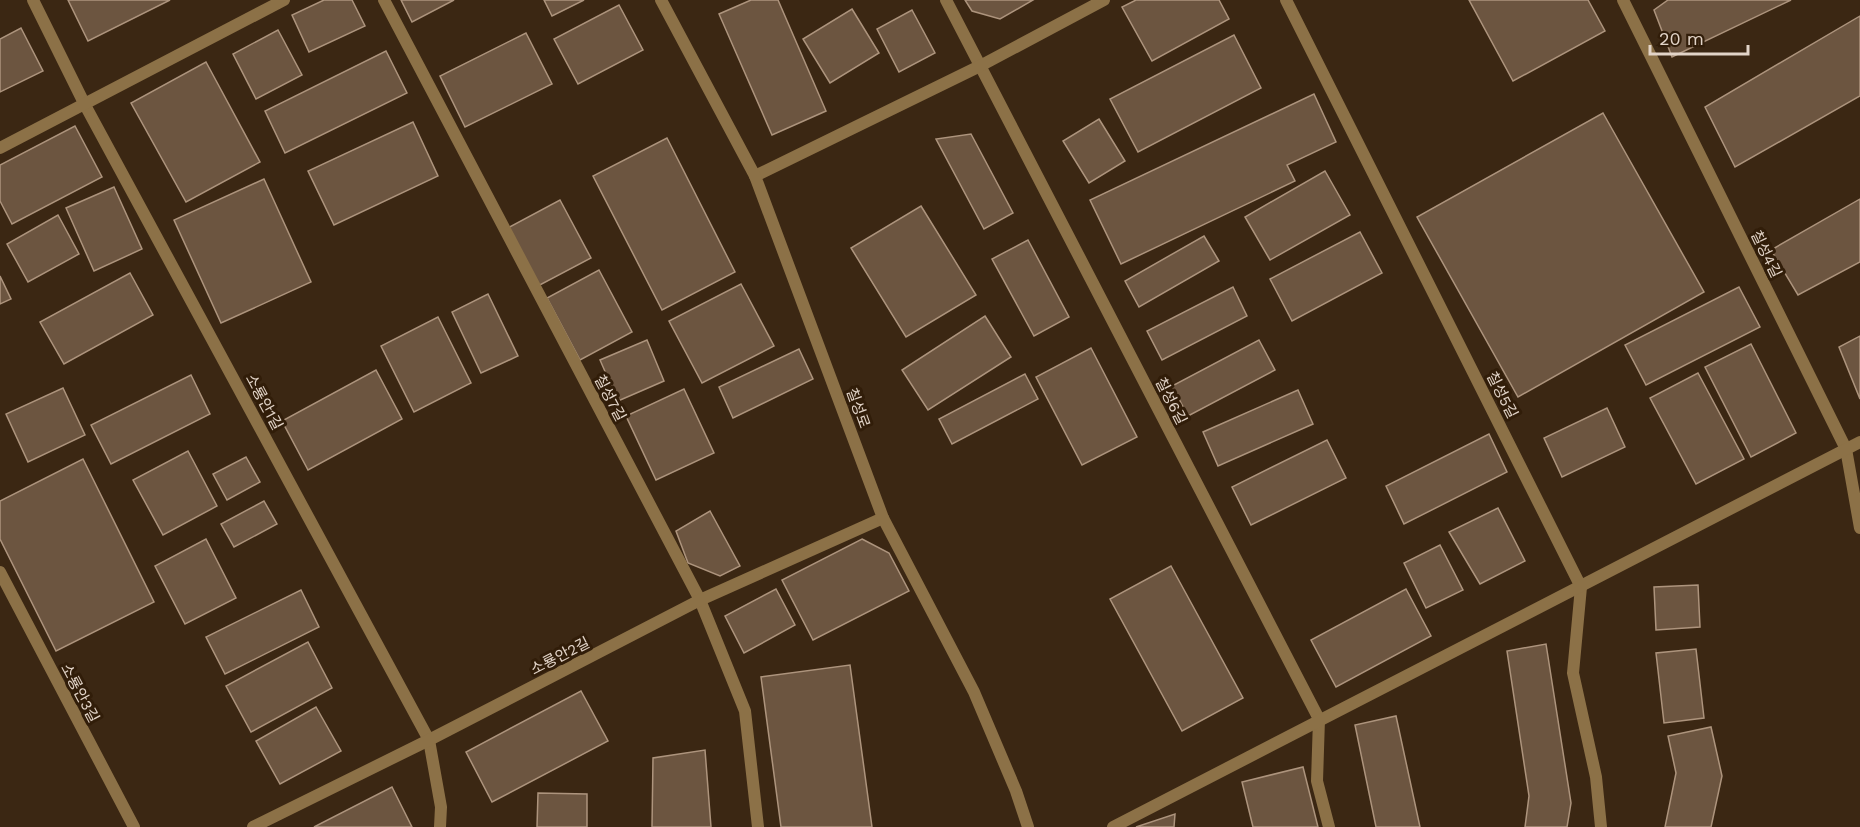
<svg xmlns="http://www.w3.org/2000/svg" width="1860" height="827" viewBox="0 0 1860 827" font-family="'Work Sans','Noto Sans KR',sans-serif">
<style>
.building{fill:#6c5540;stroke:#ad947d;stroke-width:1.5}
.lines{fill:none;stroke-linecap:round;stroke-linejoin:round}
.minor{stroke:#8c7147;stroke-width:12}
.tertiary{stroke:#8c7147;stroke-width:12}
.labels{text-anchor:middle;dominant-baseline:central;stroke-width:6;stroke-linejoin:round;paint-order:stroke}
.street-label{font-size:15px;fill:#e2d4c8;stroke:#311d09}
</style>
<rect width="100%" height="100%" fill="#3b2713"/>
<!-- building -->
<g class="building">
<polygon points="68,0 170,0 88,41"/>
<polygon points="324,0 352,0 365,26 309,52 292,15"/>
<polygon points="401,0 454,0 412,22"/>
<polygon points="544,0 584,0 552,16"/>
<polygon points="751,0 778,0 826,111 772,135 719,14"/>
<polygon points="965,0 1033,0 1000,19 972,11"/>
<polygon points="1136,0 1219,0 1229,19 1152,61 1122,7"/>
<polygon points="1469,0 1588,0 1605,31 1513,81"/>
<polygon points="1668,0 1791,0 1672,57 1654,10"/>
<polygon points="619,5 643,50 578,84 554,39"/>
<polygon points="852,9 879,53 830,83 803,39"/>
<polygon points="912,10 935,53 899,72 877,29"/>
<polygon points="1860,16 1860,96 1735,167 1705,107"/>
<polygon points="21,28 43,71 0,92 0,39"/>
<polygon points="278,30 302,75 256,99 233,54"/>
<polygon points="526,33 552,84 465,127 440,76"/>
<polygon points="1234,35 1261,88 1138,152 1110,99"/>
<polygon points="386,51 407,93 285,153 265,111"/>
<polygon points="206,62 260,162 186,202 131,103"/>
<polygon points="1314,94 1336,142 1287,165 1295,181 1121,264 1090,200"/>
<polygon points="1603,113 1704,292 1518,397 1417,217"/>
<polygon points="1099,119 1125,161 1089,183 1063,141"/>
<polygon points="413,122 438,176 334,225 308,171"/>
<polygon points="75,126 102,177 12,224 0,201 0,165"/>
<polygon points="971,134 1013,213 984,229 936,139"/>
<polygon points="667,138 735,272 662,310 593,176"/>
<polygon points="1325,171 1350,215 1270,260 1245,217"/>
<polygon points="264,179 311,282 221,323 174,220"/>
<polygon points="114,187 142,249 94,271 66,208"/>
<polygon points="1860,199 1860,262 1798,295 1771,250"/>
<polygon points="560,200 591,258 536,287 506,229"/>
<polygon points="921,206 976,295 906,337 851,248"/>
<polygon points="58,215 79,254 28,282 7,244"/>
<polygon points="1360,232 1382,273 1292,321 1270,279"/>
<polygon points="1204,236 1219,261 1139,307 1125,281"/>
<polygon points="1028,240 1069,317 1034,336 992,259"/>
<polygon points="599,270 632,332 580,360 547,298"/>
<polygon points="130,273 153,315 64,364 40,322"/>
<polygon points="0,276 11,299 0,304"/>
<polygon points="741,284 774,346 702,383 669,321"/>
<polygon points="1233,287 1247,316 1162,360 1147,331"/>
<polygon points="1739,287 1760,327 1646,385 1625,345"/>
<polygon points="488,294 518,356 481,373 452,312"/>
<polygon points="985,316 1011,357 928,410 902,370"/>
<polygon points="438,317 471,383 414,412 381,346"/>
<polygon points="1860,336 1860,399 1839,347"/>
<polygon points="647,340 664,381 618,401 600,360"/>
<polygon points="1259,340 1275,370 1188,416 1172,386"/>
<polygon points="1751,344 1796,433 1751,457 1705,367"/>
<polygon points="1091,348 1137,437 1082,465 1036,377"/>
<polygon points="799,349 813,379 733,418 719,387"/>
<polygon points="376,370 402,419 308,470 282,421"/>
<polygon points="1698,373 1744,459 1696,484 1650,398"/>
<polygon points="1025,374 1038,399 952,444 939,419"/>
<polygon points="191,375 210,414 111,464 91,425"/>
<polygon points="63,388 85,435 28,462 6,414"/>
<polygon points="684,389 714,453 656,480 626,416"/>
<polygon points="1298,390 1313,424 1218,466 1203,432"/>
<polygon points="1607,408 1625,447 1562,477 1544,438"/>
<polygon points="1489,434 1507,472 1404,524 1386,486"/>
<polygon points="1327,440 1346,478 1251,525 1232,487"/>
<polygon points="188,451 217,506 163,535 133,480"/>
<polygon points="246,457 260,482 227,500 213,474"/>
<polygon points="83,459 154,602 56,651 0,539 0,501"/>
<polygon points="264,501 277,524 234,547 221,524"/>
<polygon points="1498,508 1525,561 1480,584 1449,532"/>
<polygon points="710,511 740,566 720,576 688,563 676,531"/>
<polygon points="206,539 236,598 185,624 155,566"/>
<polygon points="862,539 889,553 909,591 813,640 782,580"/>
<polygon points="1440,545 1463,590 1426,608 1404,563"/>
<polygon points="1171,566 1243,698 1182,731 1110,599"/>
<polygon points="1698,585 1700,627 1656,630 1654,587"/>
<polygon points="776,589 795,625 744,653 725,616"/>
<polygon points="1406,589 1431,636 1336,687 1311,640"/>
<polygon points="301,590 319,627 225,674 206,637"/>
<polygon points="308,642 332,688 251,732 226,686"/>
<polygon points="1546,644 1571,803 1567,827 1525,827 1529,796 1507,651"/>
<polygon points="1696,649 1704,718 1664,723 1656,653"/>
<polygon points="850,665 872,827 781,827 761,677"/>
<polygon points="581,691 608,741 492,802 466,752"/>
<polygon points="316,707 341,751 280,784 256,741"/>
<polygon points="1396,716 1420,827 1376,827 1355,725"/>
<polygon points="1711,727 1722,776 1711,827 1665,827 1676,773 1668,736"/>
<polygon points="705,750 711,827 652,827 653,758"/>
<polygon points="1303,767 1318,827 1253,827 1242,782"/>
<polygon points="392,787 412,827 314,827"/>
<polygon points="538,793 587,794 587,827 537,827"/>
<polygon points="1175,814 1174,827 1136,827"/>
</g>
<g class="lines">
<!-- minor -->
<g class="minor">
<polyline points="33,0 85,105 429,740 441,807 440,827"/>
<polyline points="384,0 700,600 745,711 758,827"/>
<polyline points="946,0 1319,719 1317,781 1329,827"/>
<polyline points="1286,0 1581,587 1573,673 1596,777 1601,827"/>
<polyline points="1623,0 1846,449 1860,528"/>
<polyline points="0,148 284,0"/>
<polyline points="755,176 980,66 1104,0"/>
<polyline points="0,572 134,827"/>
<polyline points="253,827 429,740 700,600 883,518"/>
<polyline points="1113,827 1860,442"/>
</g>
<!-- tertiary -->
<polyline class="tertiary" points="661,0 755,176 883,518 974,692 1016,791 1028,827"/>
</g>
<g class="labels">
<!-- street labels -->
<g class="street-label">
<text transform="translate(1766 254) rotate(64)">칠성4길</text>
<text transform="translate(1502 395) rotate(63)">칠성5길</text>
<text transform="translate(610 398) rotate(62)">칠성7길</text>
<text transform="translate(1171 401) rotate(63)">칠성6길</text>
<text transform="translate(264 402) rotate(62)">소룡안1길</text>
<text transform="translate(858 408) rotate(70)">칠성로</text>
<text transform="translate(560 656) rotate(-27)">소룡안2길</text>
<text transform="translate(80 693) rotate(62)">소룡안3길</text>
</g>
</g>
<!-- scale -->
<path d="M1650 45v9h98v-9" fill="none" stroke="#e2d4c8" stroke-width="3"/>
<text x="1659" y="45" font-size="18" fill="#e2d4c8" stroke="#311d09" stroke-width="4.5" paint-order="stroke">20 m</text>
</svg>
